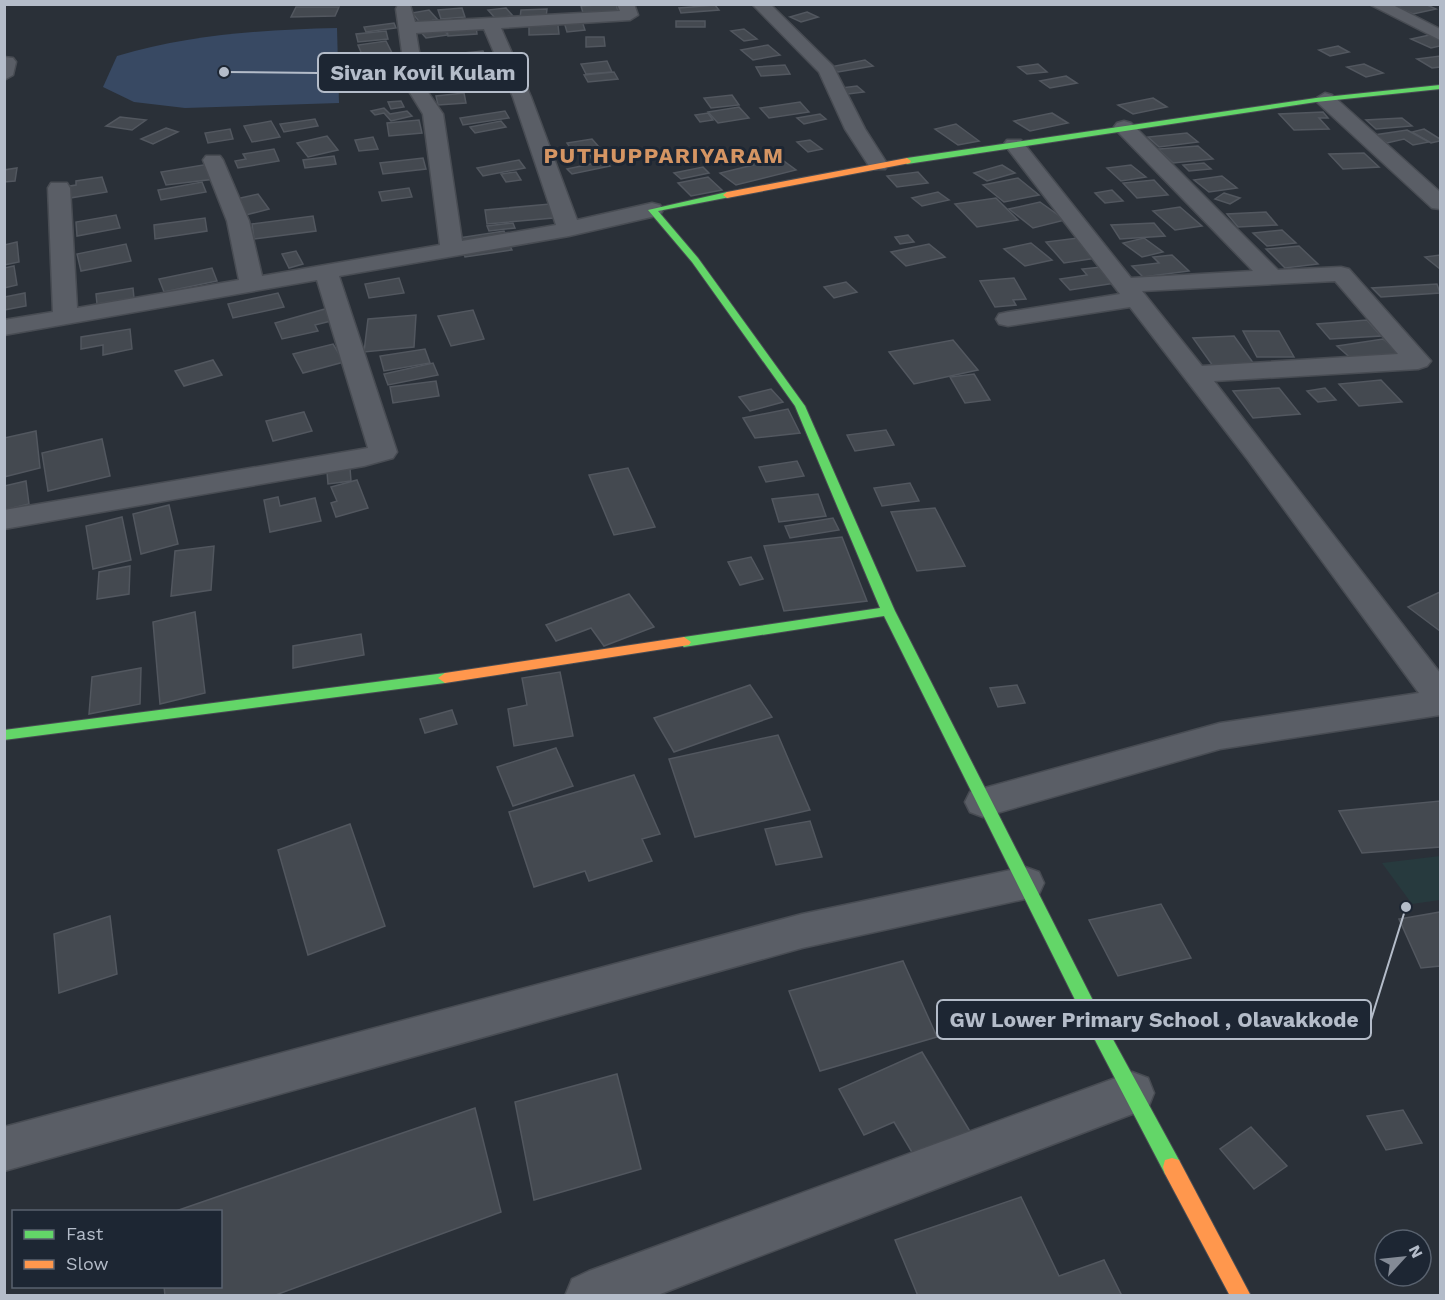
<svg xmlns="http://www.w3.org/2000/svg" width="1445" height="1300" viewBox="0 0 1445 1300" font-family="'Work Sans',sans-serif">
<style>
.green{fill:#273a3e}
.water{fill:#384963}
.building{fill:#444950;stroke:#52575f;stroke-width:1.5}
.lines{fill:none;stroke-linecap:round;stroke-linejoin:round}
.street-casing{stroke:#484c53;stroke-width:3}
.fast-casing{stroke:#484c53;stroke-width:2}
.slow-casing{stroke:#484c53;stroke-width:2}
.street{fill:#5a5e66;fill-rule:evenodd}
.fast{fill:#63d668;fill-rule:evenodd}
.slow{fill:#ff974d;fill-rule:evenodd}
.labels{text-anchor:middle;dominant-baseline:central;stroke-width:6;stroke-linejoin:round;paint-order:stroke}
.far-district-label{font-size:22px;font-weight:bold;letter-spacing:1.5px;fill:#d59563;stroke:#1d2633}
.leader{fill:none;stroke:#b4bcc9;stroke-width:2}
.callout-dot{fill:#b4bcc9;stroke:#1d2633;stroke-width:2}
.callout{fill:#1d2633;stroke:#b4bcc9;stroke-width:2}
.callout-label{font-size:21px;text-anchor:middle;font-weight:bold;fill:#b4bcc9}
</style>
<rect width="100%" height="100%" fill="#2a3038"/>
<!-- green -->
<polygon class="green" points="1440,856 1440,900 1412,904 1382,863"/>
<!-- water -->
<path class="water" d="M337,28L339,103L185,108L134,102L103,87L117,56C192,34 260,30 337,28Z"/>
<!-- building -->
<g class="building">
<polygon points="616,4 618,11 583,13 581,6"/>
<polygon points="1425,4 1436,9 1413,14 1393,6"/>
<polygon points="715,5 719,10 681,13 679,8"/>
<polygon points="296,7 339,7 335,16 291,17"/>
<polygon points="462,8 465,17 441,19 438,10"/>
<polygon points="506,8 513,16 495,18 488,10"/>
<polygon points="547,9 546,18 520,18 521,10"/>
<polygon points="429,10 438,20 433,20 435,24 423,26 412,13"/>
<polygon points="807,12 818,17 801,22 790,17"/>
<polygon points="582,21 585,30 567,32 564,22"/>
<rect x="676" y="21" width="29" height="6"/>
<polygon points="394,23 396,28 366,32 364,27"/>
<polygon points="558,25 559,34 529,35 529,26"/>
<polygon points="441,26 448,35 426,38 419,30"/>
<polygon points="476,26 477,34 448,36 447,29"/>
<polygon points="744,29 757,39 744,41 731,31"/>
<polygon points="386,31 388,39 358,42 356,34"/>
<polygon points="1434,34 1440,37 1440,46 1431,48 1411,39"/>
<polygon points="586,37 604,37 605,46 586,47"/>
<polygon points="386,41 392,53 363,57 358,45"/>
<polygon points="768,45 780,55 753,60 741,50"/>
<polygon points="1338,46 1349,52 1330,56 1319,50"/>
<polygon points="483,51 489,64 469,66 464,53"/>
<polygon points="1440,56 1440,67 1432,68 1417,59"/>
<polygon points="865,60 873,66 838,72 830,67"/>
<polygon points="607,61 612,72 586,74 581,64"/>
<polygon points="1038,64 1047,72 1027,74 1018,67"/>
<polygon points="1364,64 1383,73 1366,77 1347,67"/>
<polygon points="785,65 790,74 761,76 756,67"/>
<polygon points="614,72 618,79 588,82 584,75"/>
<polygon points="1066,76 1077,83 1050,88 1040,81"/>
<polygon points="857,86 864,92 848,94 841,88"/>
<polygon points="464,93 466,103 438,105 436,96"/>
<polygon points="732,95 739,105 711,108 704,98"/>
<polygon points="1153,98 1167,107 1133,114 1118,105"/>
<polygon points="401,101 404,107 391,109 388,102"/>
<polygon points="800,102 809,112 769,118 760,108"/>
<polygon points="739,107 749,118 718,123 708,112"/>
<polygon points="384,108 390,114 407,111 412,116 391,121 384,113 375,115 371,111"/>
<polygon points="505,111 509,118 463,125 460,118"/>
<polygon points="1323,112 1328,118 1319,118 1329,129 1294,130 1279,114"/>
<polygon points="708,113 713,120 700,122 695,115"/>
<polygon points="1052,113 1068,123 1030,131 1014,121"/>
<polygon points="820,114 826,119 804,124 797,118"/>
<polygon points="120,117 146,120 132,130 106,126"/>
<polygon points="1402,118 1412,126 1376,129 1366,120"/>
<polygon points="315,119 318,126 284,132 280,124"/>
<polygon points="419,120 422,133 389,136 387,123"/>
<polygon points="271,121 280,137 252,142 244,126"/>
<polygon points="501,121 506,127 475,133 470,127"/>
<polygon points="956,124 979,141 958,145 935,129"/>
<polygon points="166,128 178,132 153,144 141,139"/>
<polygon points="230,129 233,139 208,143 205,133"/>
<polygon points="1424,129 1440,139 1440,141 1431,143 1412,132"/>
<polygon points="1407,130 1429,142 1413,145 1404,139 1387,143 1374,135"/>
<polygon points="1187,133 1198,142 1159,147 1148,137"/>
<polygon points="327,136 338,150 308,157 297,143"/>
<polygon points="373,137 378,149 359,151 355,140"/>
<polygon points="592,139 599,147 573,152 567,143"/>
<polygon points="810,140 822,149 808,152 797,142"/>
<polygon points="1198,146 1213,159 1173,163 1158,149"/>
<polygon points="274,149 279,161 238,168 235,161 246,159 243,154"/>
<polygon points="604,153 606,160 592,161 590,154"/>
<polygon points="773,153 796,170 736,185 720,173 753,165 747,160"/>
<polygon points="1364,153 1379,167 1343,169 1329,154"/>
<polygon points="334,156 336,164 305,168 303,160"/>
<polygon points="423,158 426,169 383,174 380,163"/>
<polygon points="519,160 525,168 483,176 477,168"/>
<polygon points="605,161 610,166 572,174 567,169"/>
<polygon points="1204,163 1211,169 1189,171 1183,165"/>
<polygon points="209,164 215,179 166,185 161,172"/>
<polygon points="1002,165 1015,173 987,181 974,173"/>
<polygon points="1131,165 1146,177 1121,181 1107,168"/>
<polygon points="703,167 709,173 681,179 674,173"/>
<polygon points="17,168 15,181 4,182 4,170"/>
<polygon points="516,172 521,180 506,182 501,174"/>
<polygon points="918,172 928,183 897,187 887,176"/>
<polygon points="1222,176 1237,188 1209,192 1194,180"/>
<polygon points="102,177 107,192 70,198 70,186 76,185 76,181"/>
<polygon points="708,177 722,190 691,196 678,183"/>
<polygon points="1018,178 1039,195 1004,202 983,185"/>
<polygon points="1154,180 1168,195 1137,198 1123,183"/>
<polygon points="202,182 206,192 161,200 158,190"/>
<polygon points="409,188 412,197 382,201 379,192"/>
<polygon points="1112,190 1123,201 1105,203 1095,193"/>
<polygon points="938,192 949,200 922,206 912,198"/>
<polygon points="1224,193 1240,198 1230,204 1215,199"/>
<polygon points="258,194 269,209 246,215 236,199"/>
<polygon points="996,198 1018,220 977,227 955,204"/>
<polygon points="1040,202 1065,220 1033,228 1009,209"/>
<polygon points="550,204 553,218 487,224 485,210"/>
<polygon points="1180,207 1202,226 1175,230 1153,211"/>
<polygon points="1266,212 1277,225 1238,227 1227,214"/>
<polygon points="116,215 120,228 77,236 76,222"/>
<polygon points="313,216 316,231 254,239 252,224"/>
<polygon points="205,218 207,231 155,239 154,225"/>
<polygon points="513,223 515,228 489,231 487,226"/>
<polygon points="1154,223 1165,236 1120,239 1111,225"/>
<polygon points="1282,230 1296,243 1267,246 1253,233"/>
<polygon points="504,231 507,238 461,245 458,238"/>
<polygon points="908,235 914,242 900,244 895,237"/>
<polygon points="1078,238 1097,258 1064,263 1046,242"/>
<polygon points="1144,238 1163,252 1142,257 1123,243"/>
<polygon points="17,242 19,262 4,265 4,245"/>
<polygon points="1031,243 1052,260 1025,266 1004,249"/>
<polygon points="126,244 131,261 81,271 77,254"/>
<polygon points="509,244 512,250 465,257 463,251"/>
<polygon points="929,244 945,257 906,266 891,252"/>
<polygon points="1299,246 1318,264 1285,268 1266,249"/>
<polygon points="296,251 303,264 289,268 282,254"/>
<polygon points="1172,255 1189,271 1143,277 1132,266 1159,263 1153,257"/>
<polygon points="1440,255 1440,269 1425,257"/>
<polygon points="14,266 17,285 4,288 4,268"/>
<polygon points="1101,267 1116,283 1070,290 1060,279 1087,275 1082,269"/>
<polygon points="212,268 217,281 164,292 159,279"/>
<polygon points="399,278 404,293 369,298 365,284"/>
<polygon points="1014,278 1026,299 1013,300 1016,305 995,307 980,281"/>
<polygon points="846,282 857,292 834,298 824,287"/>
<polygon points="1437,284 1440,293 1381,297 1372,288"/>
<polygon points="133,288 134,298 97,304 96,294"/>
<polygon points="25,293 26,306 4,310 4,297"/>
<polygon points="278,293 284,307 233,318 228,304"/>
<polygon points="325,309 331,321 315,325 318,331 282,339 275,323"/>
<polygon points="473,310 484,339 451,346 438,316"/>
<polygon points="416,315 414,347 364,352 368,319"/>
<polygon points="1367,320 1381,336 1330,339 1317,324"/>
<polygon points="130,329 132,349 103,355 103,345 81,349 81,337"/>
<polygon points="1243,331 1279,331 1294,357 1257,357"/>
<polygon points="1234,336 1254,364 1213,366 1193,338"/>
<polygon points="1383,339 1402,355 1355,362 1337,346"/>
<polygon points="953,340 978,370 914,384 889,352"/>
<polygon points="333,344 344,362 303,373 293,354"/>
<polygon points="425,349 430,363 384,371 380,356"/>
<polygon points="213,360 222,375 184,386 175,371"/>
<polygon points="433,363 438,375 388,385 384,374"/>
<polygon points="974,374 990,400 965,403 950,377"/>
<polygon points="1381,380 1402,402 1359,406 1339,384"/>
<polygon points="436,381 439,396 393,403 390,387"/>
<polygon points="1279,388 1300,414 1253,418 1233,391"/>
<polygon points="1325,388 1336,400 1318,402 1307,391"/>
<polygon points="771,389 783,402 750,411 739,397"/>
<polygon points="788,409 800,433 755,438 743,418"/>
<polygon points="304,412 312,431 273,441 266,421"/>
<polygon points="886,430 894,445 855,451 847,435"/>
<polygon points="36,431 40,468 4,477 4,438"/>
<polygon points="102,439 110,476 48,491 42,453"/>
<polygon points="797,461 804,476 766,482 759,467"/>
<polygon points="350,468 351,481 328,484 327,472"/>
<polygon points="628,468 655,527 614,535 589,475"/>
<polygon points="357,480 368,508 336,517 331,503 337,501 331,487"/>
<polygon points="26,481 29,504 4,510 4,486"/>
<polygon points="910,483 919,501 882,506 874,488"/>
<polygon points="818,494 826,516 779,522 772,499"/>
<polygon points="278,497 280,506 315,498 321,521 270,532 264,500"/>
<polygon points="169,505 178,544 141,554 133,514"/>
<polygon points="935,508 965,566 917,571 891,512"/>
<polygon points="122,517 131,560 93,569 86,526"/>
<polygon points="833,518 839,530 790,538 785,526"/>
<polygon points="842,537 867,601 784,611 764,546"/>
<polygon points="214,546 211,590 171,596 175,551"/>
<polygon points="751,557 763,579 740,585 728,562"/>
<polygon points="130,566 129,594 97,599 99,572"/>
<polygon points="1440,592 1440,631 1408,607"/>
<polygon points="629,594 654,627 604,646 591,628 556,641 546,625"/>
<polygon points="195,612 205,693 160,704 153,622"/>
<polygon points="361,634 364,655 293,668 293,646"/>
<polygon points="141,668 140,704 89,714 92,677"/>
<polygon points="560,672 573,736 514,746 508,709 527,705 522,678"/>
<polygon points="750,685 772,717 674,752 654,718"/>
<polygon points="1017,685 1025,703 998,707 990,688"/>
<polygon points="452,710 457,724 425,733 420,719"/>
<polygon points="778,735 810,810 695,837 669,759"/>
<polygon points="556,748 573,786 513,806 497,767"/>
<polygon points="634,775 660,834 642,839 652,861 589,881 585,871 534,887 509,812"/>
<polygon points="1440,801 1440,847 1362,853 1339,811"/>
<polygon points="810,821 822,857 776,865 765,829"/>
<polygon points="350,824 385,926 308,955 278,850"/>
<polygon points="1161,904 1191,958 1118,976 1089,920"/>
<polygon points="1440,912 1440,966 1421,968 1399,919"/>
<polygon points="110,916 117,974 59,993 54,934"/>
<polygon points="903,961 937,1037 820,1071 789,991"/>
<polygon points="922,1052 971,1133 916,1159 894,1122 864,1135 839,1089"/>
<polygon points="617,1074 641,1169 534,1200 515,1102"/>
<polygon points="475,1108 501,1212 273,1296 165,1296 164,1286 220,1286 220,1212 173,1212"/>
<polygon points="1403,1110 1422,1143 1386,1150 1367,1116"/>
<polygon points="1251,1127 1287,1166 1254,1189 1220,1149"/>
<polygon points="1021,1197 1059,1276 1104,1260 1122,1296 918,1296 895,1240"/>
</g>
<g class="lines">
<!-- street casing -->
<g class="street-casing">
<g id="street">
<path d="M617,4H634L638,15L630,20L501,28L531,97L577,220L652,203L660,205L663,210L660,215L569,236L339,276L397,452L393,458L364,466L4,529V510L368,448L317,280L4,335V320L53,312L48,188L51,183H67L70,188L77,308L239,280L227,221L203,160L206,156H220L223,160L249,221L262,276L440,245L423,114L407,88L396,9L398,5H410L415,22L620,11ZM484,29L513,97L556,225L462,241L443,114L425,88L416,33Z"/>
<polygon points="752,4 770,4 833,66 865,129 888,165 885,169 871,169 845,129 819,72"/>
<polygon points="1369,4 1391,4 1440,29 1440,40"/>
<polygon points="4,57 13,58 16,62 13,75 4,80"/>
<polygon points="1325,93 1332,95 1440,192 1440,209 1432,208 1318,103 1315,99"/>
<path d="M1124,121L1131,123L1278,270L1341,267L1349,269L1431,361L1427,366L1418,369L1214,381L1440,673V715L1220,749L983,817L970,812L965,802L970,792L1220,723L1419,693L1248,460L1130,307L1008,326L999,324L996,319L999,314L1008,312L1120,294L1004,144L1007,140H1021L1131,278L1253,271L1117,131L1114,127L1117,123ZM1335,281L1398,354L1202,366L1142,291Z"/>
<polygon points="1025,867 1039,872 1044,883 1039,894 1025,899 802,948 4,1171 4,1127 802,914"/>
<polygon points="1132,1072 1148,1078 1154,1093 1148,1108 655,1296 565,1296 572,1279 589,1271"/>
</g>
</g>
<!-- fast casing -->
<g class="fast-casing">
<g id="fast">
<polygon points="1440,85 1440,89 1316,102 907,164 903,161 907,158 1316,98"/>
<polygon points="727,192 731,195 730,197 658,211 698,258 805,406 895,611 1109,1032 1179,1160 1181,1167 1179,1174 1172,1176 1165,1174 1097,1044 884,616 684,647 677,642 684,637 880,608 795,406 692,262 648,210"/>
<polygon points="445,673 452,678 445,683 4,740 4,730"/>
</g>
</g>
<!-- slow casing -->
<g class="slow-casing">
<g id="slow">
<polygon points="907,158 911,161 910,163 727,198 723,195 727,192"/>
<polygon points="684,637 691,642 689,645 445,683 438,678 445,673"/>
<polygon points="1172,1158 1179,1160 1251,1296 1230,1296 1165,1174 1163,1167 1165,1160"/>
</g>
</g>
<!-- street -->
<use href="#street" class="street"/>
<!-- fast -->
<use href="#fast" class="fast"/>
<!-- slow -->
<use href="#slow" class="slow"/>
</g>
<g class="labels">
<!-- far-district labels -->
<g class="far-district-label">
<text x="664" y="155">PUTHUPPARIYARAM</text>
</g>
</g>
<!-- callouts -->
<path class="leader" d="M224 72L318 73M1406 907L1371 1020"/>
<g class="callout-dot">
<circle cx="224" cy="72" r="6"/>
<circle cx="1406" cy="907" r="6"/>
</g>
<g class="callout">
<rect x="318" y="53" width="210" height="39" rx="6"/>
<rect x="937" y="1000" width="434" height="39" rx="6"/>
</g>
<g class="callout-label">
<text x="423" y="80">Sivan Kovil Kulam</text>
<text x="1154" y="1027">GW Lower Primary School , Olavakkode</text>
</g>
<!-- border -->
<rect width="1445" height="1300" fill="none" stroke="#b4bcc9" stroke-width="12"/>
<!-- legend -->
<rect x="12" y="1210" width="210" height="78" fill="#1d2633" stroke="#59626f" stroke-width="1.5"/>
<rect x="24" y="1230" width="30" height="9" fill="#63d668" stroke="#59626f" stroke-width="1.5"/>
<text x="66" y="1240" font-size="18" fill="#b4bcc9">Fast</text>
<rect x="24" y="1260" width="30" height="9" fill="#ff974d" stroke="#59626f" stroke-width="1.5"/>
<text x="66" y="1270" font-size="18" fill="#b4bcc9">Slow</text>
<!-- north arrow -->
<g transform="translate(1403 1258) rotate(63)"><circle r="28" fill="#1d2633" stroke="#59626f" stroke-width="1.5"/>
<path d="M0-4.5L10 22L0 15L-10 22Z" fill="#848b96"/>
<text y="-9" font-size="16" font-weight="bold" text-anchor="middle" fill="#b4bcc9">N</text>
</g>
</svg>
